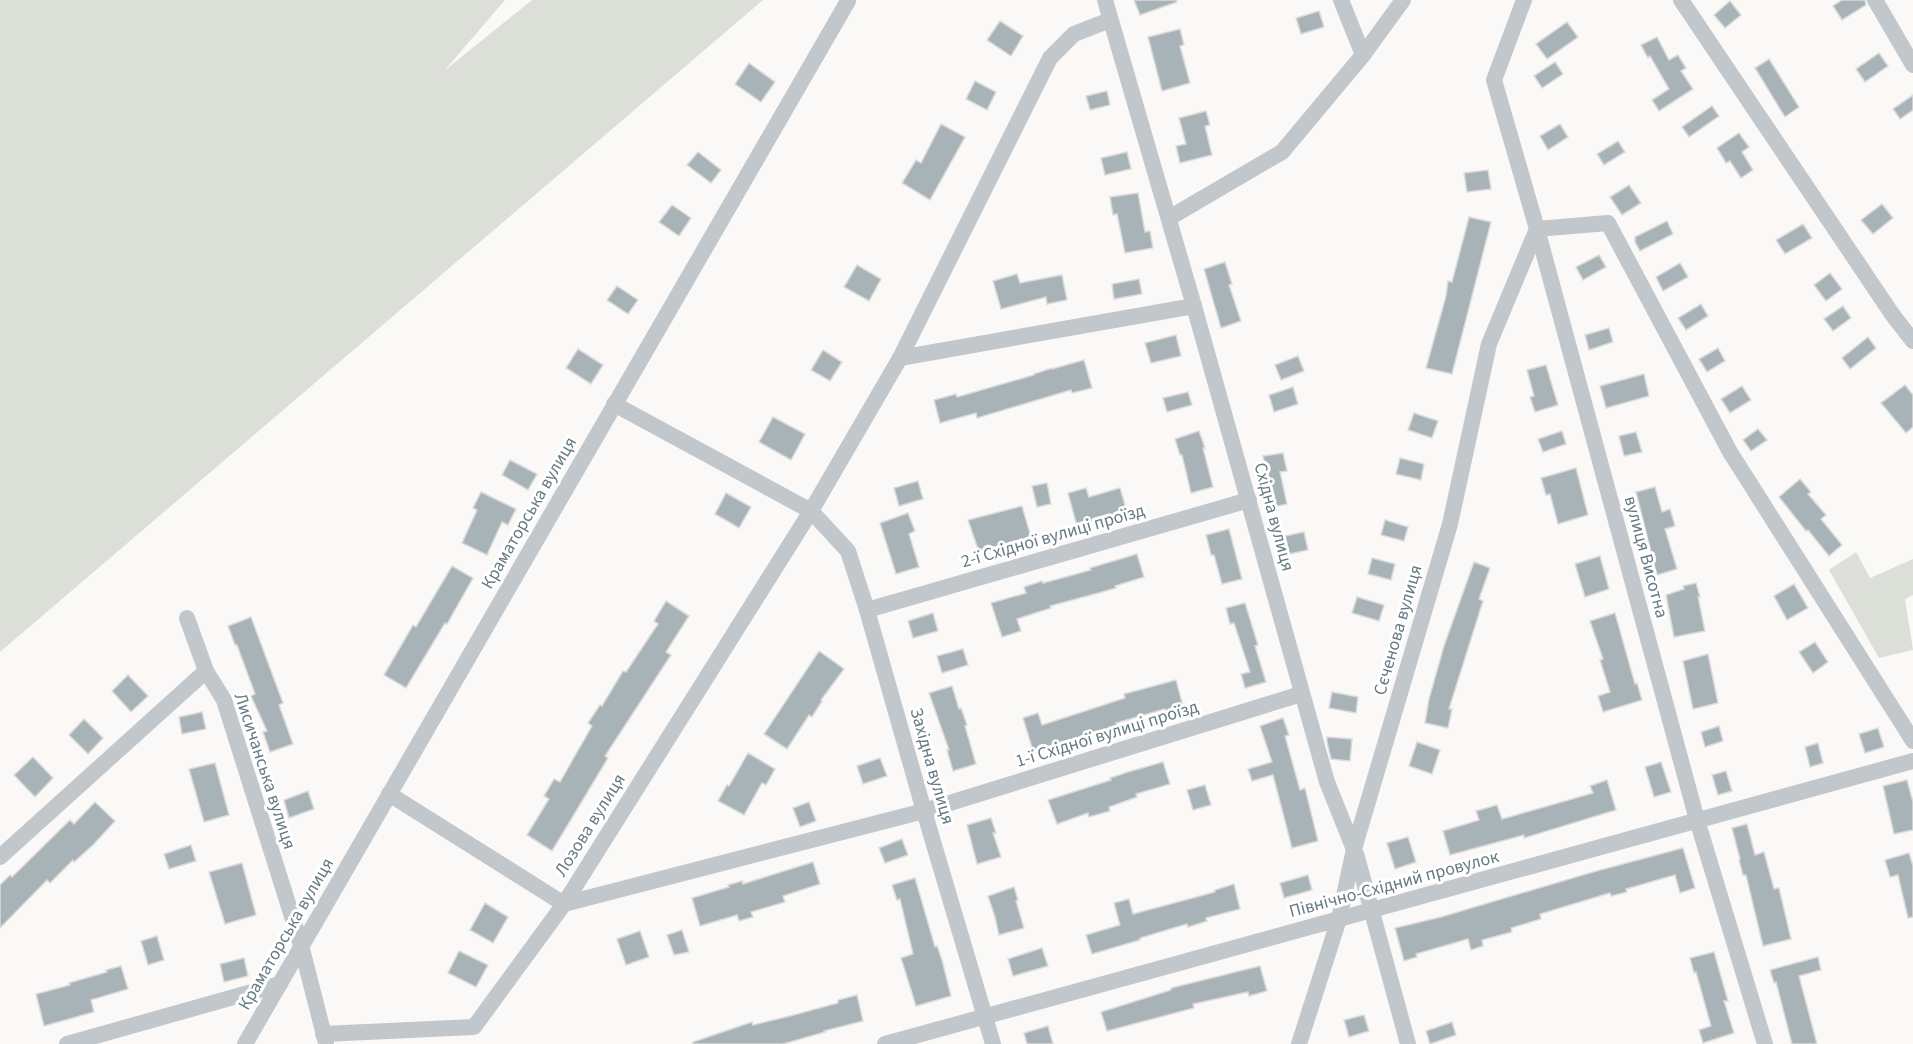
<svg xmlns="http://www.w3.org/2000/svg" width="1913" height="1044" viewBox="0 0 1913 1044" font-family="'Source Sans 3',sans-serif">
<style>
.green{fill:#dbdfd7}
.building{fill:#a8b3b7;stroke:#dcdbda;stroke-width:1.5}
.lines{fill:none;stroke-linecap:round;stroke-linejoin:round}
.minor{stroke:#c1c7ca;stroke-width:16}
.labels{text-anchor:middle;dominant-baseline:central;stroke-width:6;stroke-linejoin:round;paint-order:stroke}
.street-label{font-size:18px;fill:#657a82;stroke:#fff}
</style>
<rect width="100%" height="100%" fill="#faf9f8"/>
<!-- green -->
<g class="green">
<polygon points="0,0 505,0 444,71 532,0 763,0 0,652"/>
<polygon points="1856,552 1870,578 1913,559 1913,595 1905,599 1913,650 1879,658 1829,570"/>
</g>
<!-- building -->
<g class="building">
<polygon points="1134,0 1176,0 1177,2 1140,15"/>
<polygon points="1842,0 1865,0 1866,5 1842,20 1833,6"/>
<polygon points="1730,1 1741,15 1725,28 1714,15"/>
<polygon points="1319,11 1324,27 1301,34 1296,18"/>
<polygon points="1000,21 1023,36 1011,56 987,40"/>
<polygon points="1567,22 1578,37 1547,59 1536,44"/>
<polygon points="1180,29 1184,45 1180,46 1190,83 1162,91 1148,37"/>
<polygon points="1657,37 1669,60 1678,55 1686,68 1681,71 1693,89 1659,111 1652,100 1669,89 1650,56 1648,58 1641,45"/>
<polygon points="1879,53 1888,66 1865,82 1856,69"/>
<polygon points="1769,59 1799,107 1785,117 1755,68"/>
<polygon points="1555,62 1563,74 1542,88 1534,76"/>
<polygon points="749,63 775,82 761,102 735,84"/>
<polygon points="975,81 996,92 987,110 966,99"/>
<polygon points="1107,91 1110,105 1090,110 1086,96"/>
<polygon points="1913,95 1913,110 1900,119 1893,109"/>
<polygon points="1712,106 1719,116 1689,137 1682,127"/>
<polygon points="1206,111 1210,125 1205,126 1212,155 1180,163 1176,146 1186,144 1179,118"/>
<polygon points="941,124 965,137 930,200 902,183 916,160 921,163"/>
<polygon points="1560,124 1568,137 1548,150 1540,136"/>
<polygon points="1739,133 1749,147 1742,152 1753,170 1741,178 1730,161 1726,163 1717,148"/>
<polygon points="1618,141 1625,152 1604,165 1597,154"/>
<polygon points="698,152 721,170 711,183 687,165"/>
<polygon points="1127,152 1131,169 1105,175 1101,158"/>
<polygon points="1488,170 1491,189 1467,192 1464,173"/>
<polygon points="1629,185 1641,203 1622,215 1610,197"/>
<polygon points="1138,193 1145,232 1150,231 1153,248 1125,253 1117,214 1113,215 1110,197"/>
<polygon points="1882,204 1893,218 1873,234 1861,220"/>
<polygon points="672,205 691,218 679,236 659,222"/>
<polygon points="1469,217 1491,222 1452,374 1426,368 1446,296 1448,281 1452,282"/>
<polygon points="1667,221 1673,234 1640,251 1635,242 1635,237"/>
<polygon points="1803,224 1812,238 1785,254 1776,240"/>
<polygon points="1599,255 1606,267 1583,280 1576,267"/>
<polygon points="1225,262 1232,284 1229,285 1241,321 1221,328 1204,269"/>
<polygon points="1680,263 1688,277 1663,291 1656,277"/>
<polygon points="857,265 881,279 869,301 844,287"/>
<polygon points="1830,273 1842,289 1826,301 1814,285"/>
<polygon points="1017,274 1020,283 1062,275 1067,300 1047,304 1046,297 1001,309 993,281"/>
<polygon points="1139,279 1142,294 1114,299 1112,284"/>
<polygon points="617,286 638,300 628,314 607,300"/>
<polygon points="1701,304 1708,316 1686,330 1678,318"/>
<polygon points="1843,306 1851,318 1833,331 1824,319"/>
<polygon points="1609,328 1613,342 1589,350 1585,335"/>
<polygon points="1176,335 1181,356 1151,363 1145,343"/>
<polygon points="1868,337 1876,348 1850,369 1842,358"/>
<polygon points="1718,348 1725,361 1707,372 1699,359"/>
<polygon points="578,349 603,365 591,384 566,368"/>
<polygon points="823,350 842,362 830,381 811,370"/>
<polygon points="1298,356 1304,371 1281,380 1275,365"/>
<polygon points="1084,360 1092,388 1072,393 1071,390 977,418 976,413 940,423 934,400 956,394 957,397 1034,375 1034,374 1052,368 1052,369"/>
<polygon points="1546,365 1558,405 1535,412 1530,397 1534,396 1527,370"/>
<polygon points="1644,374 1649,396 1606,408 1600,386"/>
<polygon points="1905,385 1913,395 1913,427 1906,433 1881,403"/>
<polygon points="1742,386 1751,400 1730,413 1721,399"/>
<polygon points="1293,387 1298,404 1274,412 1269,395"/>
<polygon points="1188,392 1192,405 1167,412 1163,398"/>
<polygon points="1414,413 1438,421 1432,438 1408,430"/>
<polygon points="773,417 805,434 791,460 759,442"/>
<polygon points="1758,429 1767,440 1751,451 1743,440"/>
<polygon points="1199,431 1205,448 1203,448 1213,487 1191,493 1182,455 1180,455 1175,439"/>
<polygon points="1562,431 1566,444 1543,452 1538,439"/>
<polygon points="1636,432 1642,452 1624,456 1619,436"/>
<polygon points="1283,453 1287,471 1280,472 1287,504 1269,508 1267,494 1270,493 1263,456"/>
<polygon points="1400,458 1424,464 1421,480 1396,474"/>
<polygon points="510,460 537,474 528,490 502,475"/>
<polygon points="1576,468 1588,515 1558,524 1550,494 1546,495 1541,478"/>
<polygon points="1800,479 1811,492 1808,494 1826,515 1821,519 1842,545 1829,556 1808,530 1806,531 1779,497"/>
<polygon points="918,481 923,499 899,506 894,488"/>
<polygon points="1047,483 1051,504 1037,507 1032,486"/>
<polygon points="1655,487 1662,512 1670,509 1675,526 1665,529 1677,569 1657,575 1651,556 1652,556 1636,492"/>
<polygon points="1086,488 1089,497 1120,488 1127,512 1077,526 1068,493"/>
<polygon points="481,492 516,509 508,525 502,522 487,555 462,543 477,510 473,508"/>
<polygon points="726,493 751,507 739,528 715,514"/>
<polygon points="1022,506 1031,537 979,552 968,520"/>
<polygon points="908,513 915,531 909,534 919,567 896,574 880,523"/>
<polygon points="1385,520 1408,527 1404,541 1381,535"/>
<polygon points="1229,529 1242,579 1222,584 1214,555 1211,555 1206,535"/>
<polygon points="1304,532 1308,550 1285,555 1280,537"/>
<polygon points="1137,554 1144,577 1115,586 1116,588 1102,592 1050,606 1051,608 1017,619 1021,631 1002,637 991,603 1026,593 1024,587 1042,581 1043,583 1091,570 1090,568"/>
<polygon points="1600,556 1609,589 1585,597 1575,564"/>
<polygon points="1372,558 1395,564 1391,580 1368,574"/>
<polygon points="1474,562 1490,568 1479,599 1483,601 1449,709 1452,709 1448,728 1425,723 1429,699 1444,646"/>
<polygon points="452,566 473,578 447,624 445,623 406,688 384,675 413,625 416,627"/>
<polygon points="1696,583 1700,597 1698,597 1705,631 1674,637 1666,595 1684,589 1683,586"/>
<polygon points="1794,584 1808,608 1787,620 1774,596"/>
<polygon points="1357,597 1384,605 1379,621 1352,613"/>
<polygon points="666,601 689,616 666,652 671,655 605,756 608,758 552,851 527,835 549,799 544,796 554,779 560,782 592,726 588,723 600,705 602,706 623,671 626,672 658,624 654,621"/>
<polygon points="1245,603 1258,645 1255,646 1266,682 1245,688 1241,674 1250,672 1234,623 1230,624 1226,608"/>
<polygon points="933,613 938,631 913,638 908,621"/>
<polygon points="1615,613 1635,684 1637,683 1642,700 1603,712 1598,696 1610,692 1600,660 1603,659 1590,621"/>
<polygon points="251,617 283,703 279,705 293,744 270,752 263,732 267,731 251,696 255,694 237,645 235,645 228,626"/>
<polygon points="1815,642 1828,662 1813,673 1799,652"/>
<polygon points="963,649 968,665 942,673 937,656"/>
<polygon points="819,651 844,669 821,700 822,701 812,717 809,715 787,749 764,734"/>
<polygon points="1708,654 1718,703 1693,709 1683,661"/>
<polygon points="128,675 148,696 131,712 112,691"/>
<polygon points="1176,680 1183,706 1166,711 1165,709 1116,723 1117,726 1048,747 1049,749 1034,754 1023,718 1038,713 1042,725 1125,698 1124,694"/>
<polygon points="952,686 959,709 961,708 967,725 965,726 976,764 953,771 947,750 949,750 929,693"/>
<polygon points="1332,692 1358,697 1356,713 1329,708"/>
<polygon points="202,712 206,729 182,734 179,717"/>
<polygon points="1283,718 1289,735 1285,736 1300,790 1305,788 1318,841 1292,848 1273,775 1252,781 1248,769 1272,762 1260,726"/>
<polygon points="84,719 103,738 88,754 69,735"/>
<polygon points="1719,726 1723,741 1705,747 1701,732"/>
<polygon points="1878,728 1884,747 1865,753 1859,734"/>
<polygon points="1327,737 1352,739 1350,761 1331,759 1327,742"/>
<polygon points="1417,742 1440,750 1432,774 1409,766"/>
<polygon points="1818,743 1823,763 1810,767 1805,747"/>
<polygon points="748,753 775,769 766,785 762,783 744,815 718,801 727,785 729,786"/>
<polygon points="33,757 53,778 35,797 14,775"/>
<polygon points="880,758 887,776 863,784 857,766"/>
<polygon points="1163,762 1170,784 1136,794 1137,797 1109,807 1110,811 1089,817 1088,813 1057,824 1048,800 1111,780 1110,778 1128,772"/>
<polygon points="1661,762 1671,792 1654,797 1645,767"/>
<polygon points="215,763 229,815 204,822 189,769"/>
<polygon points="1726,771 1732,791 1718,795 1712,775"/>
<polygon points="1607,780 1616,810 1524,838 1524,835 1450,855 1443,831 1479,820 1476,811 1497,805 1502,819 1593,793 1590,786"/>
<polygon points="1907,780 1913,802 1913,830 1894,834 1883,786"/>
<polygon points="1205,785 1211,805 1193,810 1187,790"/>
<polygon points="308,791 314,809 289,818 284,800"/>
<polygon points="95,802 115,821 93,845 74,862 73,860 50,883 47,880 0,928 0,885 10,875 12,877 70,820 74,824"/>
<polygon points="809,802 816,821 800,827 793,808"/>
<polygon points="991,818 996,833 993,833 1001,857 977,864 967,825"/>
<polygon points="1747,824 1755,855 1764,852 1774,889 1779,888 1791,939 1763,946 1746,875 1743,875 1739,860 1740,859 1732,828"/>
<polygon points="1408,837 1416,862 1395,869 1387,843"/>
<polygon points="902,839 908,855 885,863 879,848"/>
<polygon points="191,845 196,861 169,869 164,854"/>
<polygon points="1683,848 1695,888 1680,893 1675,875 1626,889 1627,892 1611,896 1610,893 1540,914 1541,919 1511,928 1512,932 1482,940 1483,946 1471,950 1468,939 1416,954 1417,957 1404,961 1395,928 1441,917 1593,872"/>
<polygon points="1909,853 1913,866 1913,917 1908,918 1898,875 1890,877 1885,860"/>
<polygon points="813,862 820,884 783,896 785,902 751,912 753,917 739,921 737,915 700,926 692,898 729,887 728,885 742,881 743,884"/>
<polygon points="242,863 256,915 225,924 209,872"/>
<polygon points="1308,875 1312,890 1284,898 1280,883"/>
<polygon points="915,878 935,947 937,946 942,960 951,996 916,1006 901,958 913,954 900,899 897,900 892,885"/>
<polygon points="1234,884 1240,909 1206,918 1207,921 1188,927 1187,924 1140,938 1140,940 1092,954 1086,935 1120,925 1114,903 1129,899 1133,914 1215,892 1215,890"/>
<polygon points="1014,887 1018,900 1016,901 1024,928 999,935 995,917 988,896"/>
<polygon points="485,903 508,917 493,943 470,930"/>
<polygon points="682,930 689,952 674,955 667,935"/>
<polygon points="640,931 649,957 626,965 617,939"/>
<polygon points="157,936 164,960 148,965 141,941"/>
<polygon points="1042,948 1048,966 1013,976 1008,959"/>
<polygon points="459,951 488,965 476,987 448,973"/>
<polygon points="1714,952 1728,1001 1724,1001 1734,1033 1703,1043 1699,1030 1711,1026 1696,972 1694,973 1690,958"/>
<polygon points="1818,957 1821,970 1799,976 1817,1044 1792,1044 1776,982 1774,983 1770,970"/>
<polygon points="244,958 248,976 224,982 220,964"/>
<polygon points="121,966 128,989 91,1000 94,1012 44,1026 36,994 70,985 69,983 107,972 106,970"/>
<polygon points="1260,966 1267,991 1249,996 1248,992 1193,1004 1194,1008 1107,1031 1101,1012 1171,990 1171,988"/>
<polygon points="857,995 863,1021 824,1031 825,1032 783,1044 693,1044 693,1042 752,1022 753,1025 790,1016 838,1003 838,1000"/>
<polygon points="1364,1015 1369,1031 1349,1037 1344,1020"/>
<polygon points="1452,1022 1456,1035 1430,1044 1426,1031"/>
<polygon points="1048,1026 1053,1044 1027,1044 1024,1033"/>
</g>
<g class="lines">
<!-- minor -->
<g class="minor">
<polyline points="1105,0 1194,306 1327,782 1357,857 1408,1044"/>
<polyline points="1341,0 1363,55"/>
<polyline points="1524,0 1494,80 1537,229 1697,820 1765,1044"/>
<polyline points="1681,0 1892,314 1913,341"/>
<polyline points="1875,0 1913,65"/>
<polyline points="1169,218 1282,152 1363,55 1403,0"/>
<polyline points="900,358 1194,306"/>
<polyline points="614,404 811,511 848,551 867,610 924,811 993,1044"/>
<polyline points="867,610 1249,500"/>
<polyline points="187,618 206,671 224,700 301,945 326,1043"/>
<polyline points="389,794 564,904 924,811 1301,694"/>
<polyline points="0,857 206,671"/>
<polyline points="323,1034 474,1027 564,904 811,511 900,358 1050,58 1074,34 1110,20"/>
<polyline points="67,1044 280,984"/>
<polyline points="245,1044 848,1"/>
<polyline points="885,1044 1913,761"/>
<polyline points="1299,1044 1339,919 1354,849 1450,524 1489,344 1537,229 1608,223 1730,452 1913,741"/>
</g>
</g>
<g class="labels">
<!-- street labels -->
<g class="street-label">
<text transform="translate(529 513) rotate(-60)">Краматорська вулиця</text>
<text transform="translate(1274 517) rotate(75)">Східна вулиця</text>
<text transform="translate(1053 536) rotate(-16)">2-ї Східної вулиці проїзд</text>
<text transform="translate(1646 557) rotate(75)">вулиця Висотна</text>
<text transform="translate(1398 630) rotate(-74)">Сєченова вулиця</text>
<text transform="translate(1107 734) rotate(-17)">1-ї Східної вулиці проїзд</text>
<text transform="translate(932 766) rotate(74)">Західна вулиця</text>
<text transform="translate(265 771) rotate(72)">Лисичанська вулиця</text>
<text transform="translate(590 825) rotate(-58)">Лозова вулиця</text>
<text transform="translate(1394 884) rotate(-15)">Північно-Східний провулок</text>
<text transform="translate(286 934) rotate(-60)">Краматорська вулиця</text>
</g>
</g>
</svg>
